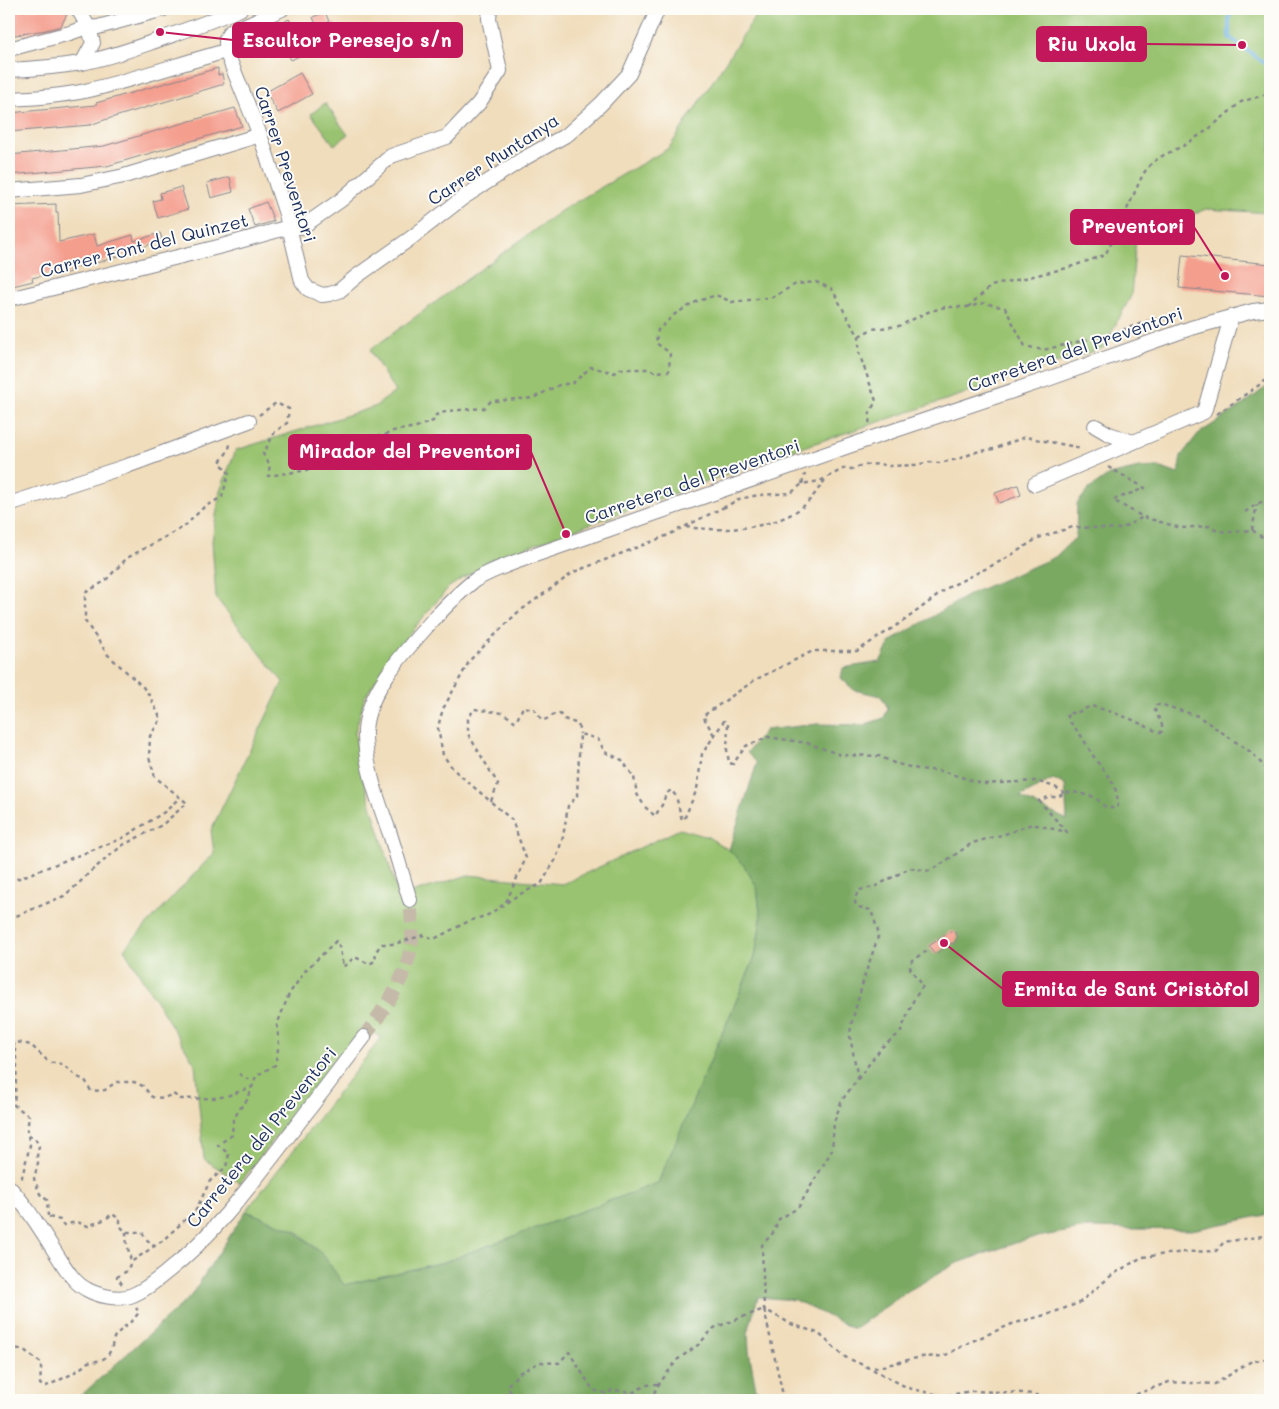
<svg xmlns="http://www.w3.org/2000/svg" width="1279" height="1409" viewBox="0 0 1279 1409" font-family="Mali,sans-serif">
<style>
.green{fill:#99c370;stroke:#5a7967}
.forest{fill:#7aa962;stroke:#4a6c60;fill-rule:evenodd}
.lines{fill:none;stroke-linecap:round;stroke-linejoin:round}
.stream{stroke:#6cb0e2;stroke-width:4}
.building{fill:#f49e8e}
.minor-tunnel{stroke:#c5baa9;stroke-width:14;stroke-dasharray:14 7;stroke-linecap:butt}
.minor-casing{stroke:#86868d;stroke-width:16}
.path{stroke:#86868d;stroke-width:2.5;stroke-dasharray:4 4;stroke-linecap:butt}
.minor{stroke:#fff;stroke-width:14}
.labels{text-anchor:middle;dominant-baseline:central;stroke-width:4;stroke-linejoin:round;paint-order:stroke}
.street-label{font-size:18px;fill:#1b2f5e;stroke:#fdfcf7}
.leader{fill:none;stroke:#c2185b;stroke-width:2}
.callout-dot{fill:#c2185b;stroke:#fdfcf7;stroke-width:2}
.callout{fill:#c2185b;stroke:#c2185b;stroke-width:2}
.callout-label{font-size:19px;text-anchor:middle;font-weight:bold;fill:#fff}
</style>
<rect width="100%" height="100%" fill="#fdfcf7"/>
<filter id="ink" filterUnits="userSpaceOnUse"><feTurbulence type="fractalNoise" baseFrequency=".02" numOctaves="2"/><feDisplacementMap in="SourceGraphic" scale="10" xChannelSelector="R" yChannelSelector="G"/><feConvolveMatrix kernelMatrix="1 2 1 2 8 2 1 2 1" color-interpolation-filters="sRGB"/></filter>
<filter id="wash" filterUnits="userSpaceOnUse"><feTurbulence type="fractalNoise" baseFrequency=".0096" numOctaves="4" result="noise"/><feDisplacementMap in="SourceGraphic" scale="20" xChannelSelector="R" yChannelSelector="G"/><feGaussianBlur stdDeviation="1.12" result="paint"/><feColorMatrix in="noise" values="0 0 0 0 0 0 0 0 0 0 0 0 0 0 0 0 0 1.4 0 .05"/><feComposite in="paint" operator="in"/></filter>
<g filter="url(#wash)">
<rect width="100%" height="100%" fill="#f0ddbc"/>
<!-- green -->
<g class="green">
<polygon points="760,9 1270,9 1270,213 1206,209 1136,238 1131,296 1103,348 779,455 492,560 449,587 397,648 365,697 355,732 362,775 399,897 468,875 563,884 680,829 708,837 729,850 743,864 757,887 761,919 755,957 658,1183 444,1262 344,1285 323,1255 297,1231 246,1211 381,1038 364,1027 322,1077 240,1183 204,1159 195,1064 124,949 214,853 211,830 283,682 216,598 212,541 220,491 236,450 374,407 395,392 370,350 562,210 669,148"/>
<polygon points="325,103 348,135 334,145 311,114"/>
</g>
<!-- forest -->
<path class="forest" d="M1270,384V1214L1192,1230L1087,1228L1027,1239L955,1264L908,1291L854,1329L795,1300L758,1297L748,1332L749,1351L758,1400H76L190,1297L246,1211L294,1230L323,1255L344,1285L444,1262L658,1183L755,957L761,919L757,887L743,864L729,850L757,763L747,753L765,730L817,724L863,725L884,718L888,708L881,696L854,690L841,678L843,668L880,662L891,641L972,593L1055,557L1076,537L1077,504L1088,490L1109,475L1139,468L1159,467L1178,474L1181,456L1198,434L1241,406ZM1053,779L1065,785L1067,820L1020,797Z"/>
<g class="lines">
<!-- stream -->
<polyline class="stream" points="1233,9 1229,18 1229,37 1270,67"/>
</g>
<g id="blocks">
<!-- building -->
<g class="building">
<polygon points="9,9 69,9 69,10 61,26 46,30 9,36"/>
<polygon points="325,12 330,24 334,22 342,39 334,43 335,44 324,49 323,45 291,60 274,27 289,19 298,36 317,27 313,17"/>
<polygon points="218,68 218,75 222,74 224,84 101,121 90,125 9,132 9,113 96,105 96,103"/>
<polygon points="300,73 312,94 278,113 266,92"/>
<polygon points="235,108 242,126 107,166 9,175 9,155 104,146"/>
<polygon points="230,177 233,192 211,198 207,183"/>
<polygon points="181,187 188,209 158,218 153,201 161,199 160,193"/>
<polygon points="266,202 274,221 255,227 248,209"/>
<polygon points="56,204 56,212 58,212 59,242 94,234 97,246 133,235 134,241 160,233 162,239 135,251 100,262 69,269 70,272 54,276 53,273 32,278 33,281 9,287 9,206"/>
<polygon points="1182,255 1270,264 1270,296 1179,288"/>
<polygon points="1018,485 1021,495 999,503 995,493"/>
<polygon points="951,931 955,932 958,937 954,944 952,943 935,954 929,946"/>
</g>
</g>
</g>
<g filter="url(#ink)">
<use href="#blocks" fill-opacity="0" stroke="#86868d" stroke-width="1"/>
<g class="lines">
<!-- minor-tunnel -->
<path class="minor-tunnel" d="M364,1037C385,1007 409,976 412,939C413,925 411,913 410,900"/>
<!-- minor casing -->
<g class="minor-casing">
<g id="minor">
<polyline points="78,9 89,28 93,43 82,63"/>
<polyline points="282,9 230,32 226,39 226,51 260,135 286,214 302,281 308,289 322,295 330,294 339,291 357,276 411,238 464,197 523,159 568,134 601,104 629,74 658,9"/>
<polyline points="9,49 70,33 81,29 98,27 164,9"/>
<path d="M9,70C33,69 57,67 81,63C109,58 135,48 161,39C188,29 214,20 240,9"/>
<path d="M9,99C34,98 60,96 85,91C133,80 179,64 226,51"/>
<polyline points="9,191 81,185 124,176 260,135"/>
<polyline points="9,299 222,246 289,227 302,227 341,200 391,156 447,137 479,103 500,71 489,19 490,9"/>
<polyline points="1095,426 1109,434 1133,442"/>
<polyline points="1035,484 1204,412 1231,318"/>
<polyline points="9,504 127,466 249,421"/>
<path d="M410,900C403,878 397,856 390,834C379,803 364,764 365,731C367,691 406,650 431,622C445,607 459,592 475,580C493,569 515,562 535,555L872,438L1045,380L1191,328L1253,311L1270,309"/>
<path d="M9,1187C28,1207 42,1232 57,1255C65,1267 73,1282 86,1289C98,1296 118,1300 130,1296C144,1291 157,1280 168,1271C211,1237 244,1194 277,1151C306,1113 335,1075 364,1037"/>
</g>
</g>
<!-- path -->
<g class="path">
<polyline points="968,307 991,286 1067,268 1105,255 1115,236 1143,174 1151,164 1160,157 1183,146 1209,129 1241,102 1270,93"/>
<polyline points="859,336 872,329 899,326 928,312 945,307 968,307 984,303 1005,308 1025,346 1043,350 1111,334 1154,319 1175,319"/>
<polyline points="1217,414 1268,379 1270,380"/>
<polyline points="259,415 276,403 289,409 287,423 275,432 263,454 270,465 268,476 308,470 354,448 370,436 383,436 393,431 416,427 433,421 436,415 448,411 484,408 491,401 533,398 559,385 573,383 591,367 615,373 620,369 649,369 655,372 669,371 670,353 656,343 658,330 675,314 696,302 716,295 732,302 773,297 796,284 816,282 832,289 851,324 859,336 859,353 876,401 870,412 869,426"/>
<polyline points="1108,467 1145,488 1113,500 1143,517 1181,528 1209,526 1217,531 1231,532 1252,530 1266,540 1270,547"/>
<polyline points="802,484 805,474"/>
<polyline points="723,508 739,499 759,495 791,493 802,484 820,481 845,468 852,469 863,465 879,464 889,466 915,465 930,462 939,463 958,459 976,452 993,449 1025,437 1076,447 1080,450"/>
<polyline points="1245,512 1257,504 1270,498"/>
<path d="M686,527C722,532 777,530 806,504C813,497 819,488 825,480"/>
<polyline points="1252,530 1257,504"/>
<polyline points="714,735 703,716 755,680 813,651 857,651 905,620 949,587 1005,559 1038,538 1073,527 1121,529 1143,517"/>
<path d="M491,801L498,784L468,734V719L474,709L503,713L516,722L523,707L534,709L542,720C549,720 551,714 559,713L564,719L578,724L580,734"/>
<polyline points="9,882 121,839 166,811 180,797"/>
<polyline points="506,902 526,858 512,820 454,770 443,755 438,728 440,719 443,709 470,660 517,613 574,572 666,536 724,507"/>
<polyline points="9,919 64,896 78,884 91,871 123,845 162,825 187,803 155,777 149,757 150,736 161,719 149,695 143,687 108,655 85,621 85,593 105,581 127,558 185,526 204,507 222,497 229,473 220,462 228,451 231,442"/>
<polyline points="927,951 912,960 910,968 923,986 914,999 900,1033 882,1047 842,1100 834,1122 832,1150 798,1208 779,1219 773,1233 762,1245 764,1309 791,1324 818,1333 845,1357 872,1369 908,1388 943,1396 972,1391 1026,1393 1056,1399 1088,1397 1100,1400"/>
<polyline points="9,1042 15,1050 17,1066 14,1105 29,1116 27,1131 30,1145 21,1181"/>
<path d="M12,1047L17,1042L31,1045L50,1063C68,1061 70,1076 85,1080L91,1091L105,1090L116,1082H134L143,1086L152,1097L164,1098L173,1094L181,1099L214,1098L227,1096L252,1087"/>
<polyline points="239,1074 253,1082"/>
<path d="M858,1079L850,1036L851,1025L865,975L879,934L871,910L858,907L855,903L856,896L859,890L874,887L910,868L929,871L943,863L972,843L1005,834L1032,824L1067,832L1039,801L1048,797H1058L1064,793L1073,792L1095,797L1104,806L1115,809L1118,805C1117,782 1108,777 1096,760C1090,751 1085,741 1079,733C1073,725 1069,723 1067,713H1076L1091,706L1112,712L1133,720L1160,733L1162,731V725L1154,708L1156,705H1163L1198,716L1252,753L1270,773"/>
<polyline points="28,1136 35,1138 39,1146 37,1156 38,1163 34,1179 40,1194 47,1200 48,1216"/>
<polyline points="49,1217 60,1220 63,1225 77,1222 88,1226 106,1219 112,1214 120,1219 120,1226 126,1232 142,1232 146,1239 154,1246"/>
<path d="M126,1232C126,1245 129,1250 131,1262"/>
<polyline points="122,1284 117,1277 127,1271 131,1262 162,1241 196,1210 210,1181 226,1167 229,1154 218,1145 232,1135 233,1120 241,1107 248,1099 256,1076 275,1065 279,1044 277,1025 289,994 306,970 336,941 340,949 343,967 355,957 369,964 375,961 376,951 382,944 394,944 424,935 434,939 469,921 488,915 518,895 541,884 556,859 563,837 568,806 577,796 580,734 598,739 605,752 622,760 634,777 637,794 645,807 655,816 662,805 666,794 671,790 676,796 682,820 685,817 697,789 702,754 724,721 728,724 727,750 729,763 733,764 746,746 768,737 807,743 841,755 879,756 894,763 918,769 942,771 983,784 1036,781 1055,787 1064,793"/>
<path d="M9,1347L24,1350L41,1363V1370L40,1384L44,1387C60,1380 75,1374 88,1362C101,1361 108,1360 112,1346C113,1342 113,1338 116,1335C124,1326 132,1323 139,1312L136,1308"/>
<polyline points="874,1368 921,1357 944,1356 970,1342 1012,1324 1049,1314 1079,1303 1112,1275 1142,1257 1185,1252 1216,1251 1224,1242 1270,1235"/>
<polyline points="513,1400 508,1385 519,1373 540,1362 559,1363 569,1352 593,1390 608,1394 612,1390 634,1392 646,1385 659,1384"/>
<polyline points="650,1400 659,1384 677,1360 698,1345 714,1328 764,1309 784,1400"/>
<polyline points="1121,1400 1169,1382 1215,1384 1250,1362 1270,1358"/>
</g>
<!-- minor -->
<use href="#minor" class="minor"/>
</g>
</g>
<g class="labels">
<!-- street labels -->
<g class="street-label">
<text transform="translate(493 159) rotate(-33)">Carrer Muntanya</text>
<text transform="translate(286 164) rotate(72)">Carrer Preventori</text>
<text transform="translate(144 245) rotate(-14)">Carrer Font del Quinzet</text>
<text transform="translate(1075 349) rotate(-19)">Carretera del Preventori</text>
<text transform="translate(692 481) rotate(-19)">Carretera del Preventori</text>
<text transform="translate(261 1137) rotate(-51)">Carretera del Preventori</text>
</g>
</g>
<!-- callouts -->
<path class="leader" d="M160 32L233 40M1242 45L1146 44M1225 276L1194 227M566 534L531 452M944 943L1003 989"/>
<g class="callout-dot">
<circle cx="160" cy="32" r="5"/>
<circle cx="1242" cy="45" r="5"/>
<circle cx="1225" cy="276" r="5"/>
<circle cx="566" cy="534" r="5"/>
<circle cx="944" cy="943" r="5"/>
</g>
<g class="callout">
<rect x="233" y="23" width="229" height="34" rx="5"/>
<rect x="1037" y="27" width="109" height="34" rx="5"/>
<rect x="1071" y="210" width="123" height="34" rx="5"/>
<rect x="289" y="435" width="242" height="34" rx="5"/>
<rect x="1003" y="972" width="255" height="34" rx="5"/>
</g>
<g class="callout-label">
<text x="347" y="47">Escultor Peresejo s/n</text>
<text x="1092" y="51">Riu Uxola</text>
<text x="1133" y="233">Preventori</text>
<text x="410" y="458">Mirador del Preventori</text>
<text x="1131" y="996">Ermita de Sant Cristòfol</text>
</g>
<!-- margin -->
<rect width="1279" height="1409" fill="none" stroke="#fdfcf7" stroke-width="30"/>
</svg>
